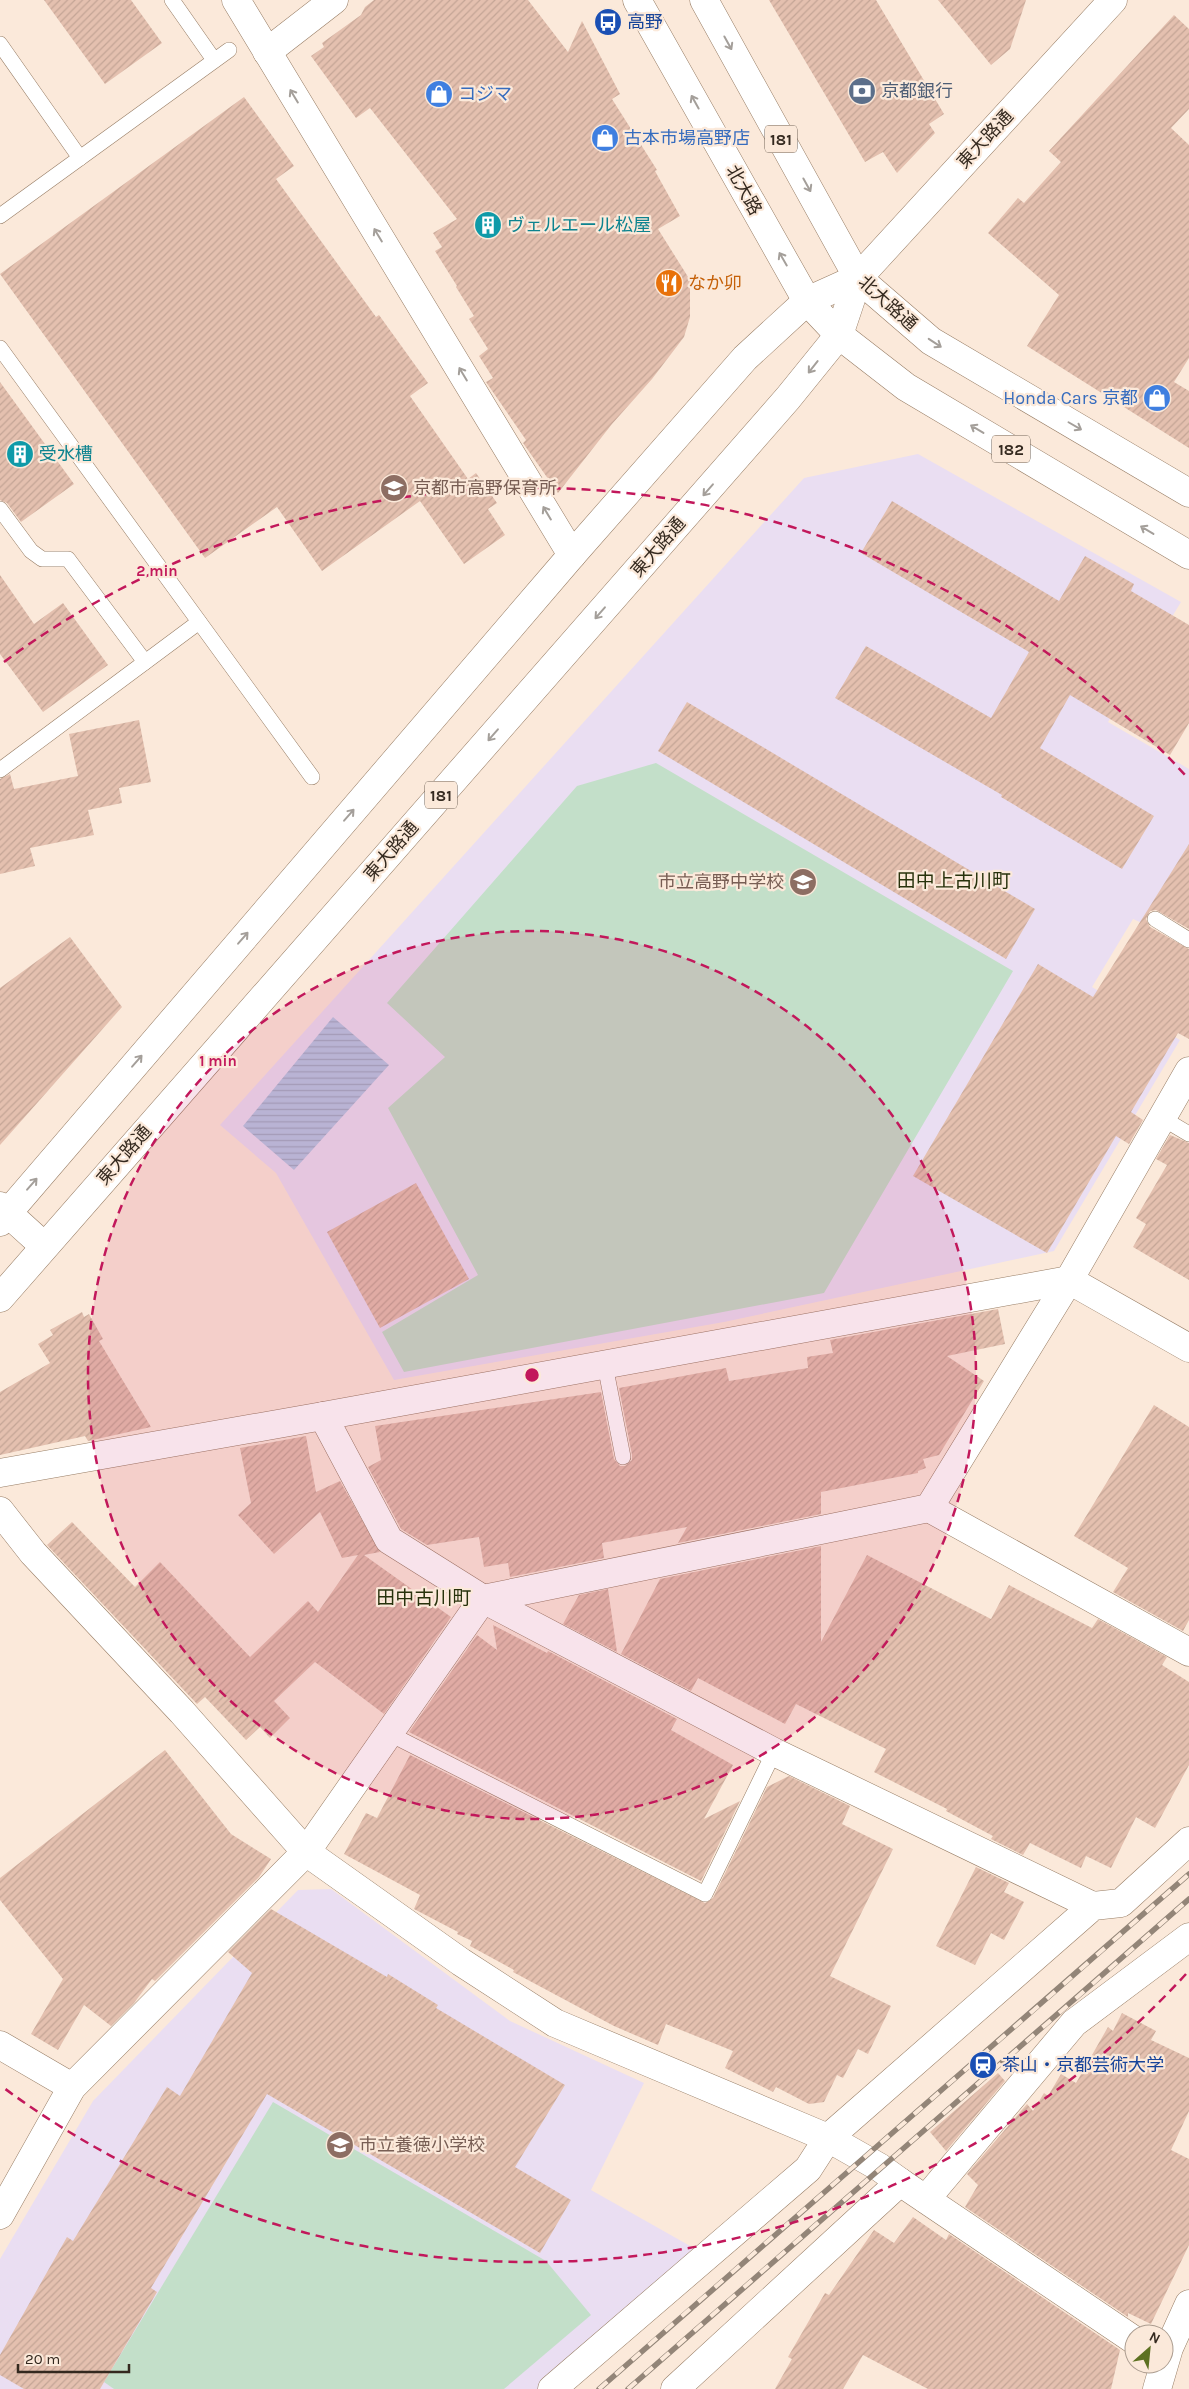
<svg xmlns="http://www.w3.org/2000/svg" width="1189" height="2389" viewBox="0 0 1189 2389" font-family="Karla,'Noto Sans JP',sans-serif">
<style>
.education{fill:#eadef2}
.pitch{fill:#c3dfc9}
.water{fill:url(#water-rules)}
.building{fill:url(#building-hatch)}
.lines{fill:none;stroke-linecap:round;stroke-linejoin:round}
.lane-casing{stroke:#977d65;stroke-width:16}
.street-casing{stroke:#977d65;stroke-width:29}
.secondary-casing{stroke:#977d65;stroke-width:29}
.primary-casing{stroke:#977d65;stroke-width:29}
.lane{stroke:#fff;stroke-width:15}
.street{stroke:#fff;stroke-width:28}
.secondary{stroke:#fff;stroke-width:28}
.primary{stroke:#fff;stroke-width:28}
.rail-casing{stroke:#938578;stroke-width:5.5}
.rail{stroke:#fbe9da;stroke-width:4;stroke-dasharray:11;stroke-linecap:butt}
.oneway{stroke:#a49f9a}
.ring{fill:none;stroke:#c2185b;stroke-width:2.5;stroke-dasharray:9 6}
.labels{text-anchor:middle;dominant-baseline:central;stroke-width:4.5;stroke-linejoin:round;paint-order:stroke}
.shield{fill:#fbe9da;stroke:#706357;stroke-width:1}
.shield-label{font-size:16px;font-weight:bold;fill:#34291f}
.transit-label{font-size:18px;fill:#164399;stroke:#fbe9da;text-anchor:start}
.service-label{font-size:18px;fill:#4e5e75;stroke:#fbe9da;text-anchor:start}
.shop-label{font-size:18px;fill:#366cbe;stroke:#fbe9da;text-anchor:start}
.street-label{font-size:18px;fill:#34291f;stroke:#fbe9da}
.culture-label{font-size:18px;fill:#0d838f;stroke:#fbe9da;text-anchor:start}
.food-label{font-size:18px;fill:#c56008;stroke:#fbe9da;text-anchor:start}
.education-label{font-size:18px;fill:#785e54;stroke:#fbe9da;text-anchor:start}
.neighbourhood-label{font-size:19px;fill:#28320c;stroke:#fbe9da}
.centre{fill:#c2185b;stroke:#fbe9da;stroke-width:2.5}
.ring-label{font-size:15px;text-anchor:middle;font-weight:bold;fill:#c2185b;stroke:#fbe9da;stroke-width:4.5;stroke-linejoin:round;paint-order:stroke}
</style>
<defs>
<pattern id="water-rules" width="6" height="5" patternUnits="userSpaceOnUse" patternTransform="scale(1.25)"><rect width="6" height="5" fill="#b8c9e5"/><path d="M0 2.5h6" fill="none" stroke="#9fadc4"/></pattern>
<pattern id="building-hatch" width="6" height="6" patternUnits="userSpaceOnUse" patternTransform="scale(1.25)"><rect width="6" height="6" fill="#e4c0af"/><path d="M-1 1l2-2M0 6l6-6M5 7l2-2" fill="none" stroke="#c4a596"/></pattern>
</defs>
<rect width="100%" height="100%" fill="#fbe9da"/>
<!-- education -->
<g class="education">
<polygon points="918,454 1181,602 1108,722 1189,769 1189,846 1142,923 1133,919 1092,987 1180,1040 1054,1251 724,1322 394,1380 276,1173 220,1125 804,478"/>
<polygon points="331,1889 510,2021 644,2083 591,2190 699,2251 538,2389 0,2389 0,2259 93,2101 298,1890"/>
</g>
<!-- pitch -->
<g class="pitch">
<polygon points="656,763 1013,971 824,1293 404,1372 382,1332 478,1275 388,1108 445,1057 387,1003 577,786"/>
<polygon points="273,2102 546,2261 591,2315 504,2389 114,2389 104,2382"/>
</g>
<!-- water -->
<polygon class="water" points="333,1017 389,1065 294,1170 243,1126"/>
<!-- building -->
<g class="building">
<polygon points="44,0 131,0 162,43 105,84"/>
<polygon points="374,0 528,0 568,52 582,21 620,94 612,99 657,170 655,171 680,216 658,229 690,280 690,317 684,337 652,379 612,424 558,493 523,443 526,440 486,382 493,378 479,356 488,349 469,319 474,316 456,287 457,286 435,251 442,247 433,233 457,219 370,108 356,118 311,56 324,47 322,43 361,15 365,7"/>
<polygon points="769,0 876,0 944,114 929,124 935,133 897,173 883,152 865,162"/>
<polygon points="938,0 1026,0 1010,49 991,65"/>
<polygon points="1174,15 1189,29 1189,109 1171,128 1189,145 1189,358 1174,382 1189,391 1189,448 1027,346 1059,295 988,233 1018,198 1024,203 1061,162 1049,151"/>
<polygon points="244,97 294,166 276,179 376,317 379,315 428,383 410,396 468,479 476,473 497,503 488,509 505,535 464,564 420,501 322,571 277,507 205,558 0,274"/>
<polygon points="0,382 74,484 21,522 7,503 0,500"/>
<polygon points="892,501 1059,601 1085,556 1134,584 1131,591 1189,625 1189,723 1170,755 1070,695 1040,748 1154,816 1122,869 1001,797 1002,795 835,698 866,646 991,718 1029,652 861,553"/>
<polygon points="0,575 34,624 63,603 108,665 43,712 0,654"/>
<polygon points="687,702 1035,909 1006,959 658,751"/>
<polygon points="139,720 151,782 119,788 122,803 88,810 94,835 30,848 35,866 0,874 0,779 10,774 14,789 78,776 69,734"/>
<polygon points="1189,844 1189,929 1156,910 1150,911 1146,919 1150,927 1189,949 1189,1039 1178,1033 1131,1112 1143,1120 1129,1144 1116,1136 1047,1253 913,1176 1038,964 1093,997"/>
<polygon points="70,937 122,1007 0,1145 0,988"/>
<polygon points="1170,1135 1189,1143 1189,1280 1133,1247 1146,1224 1136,1218 1167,1165 1156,1159"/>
<polygon points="416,1183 469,1279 380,1328 327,1232"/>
<polygon points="998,1309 1005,1344 947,1356 984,1381 939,1455 923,1459 926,1468 918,1471 918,1473 821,1492 821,1514 678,1543 687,1527 602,1543 604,1558 510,1577 508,1563 484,1567 479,1537 427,1545 401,1529 368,1467 381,1460 375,1426 601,1392 614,1459 620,1466 625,1466 632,1460 632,1455 619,1388 726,1368 729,1381 808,1368 807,1357 833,1353 830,1340"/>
<polygon points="82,1312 84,1317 89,1314 103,1339 99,1341 151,1427 88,1441 85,1436 0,1455 0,1392 50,1363 38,1344 53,1335 50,1330"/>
<polygon points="1154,1405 1189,1427 1189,1620 1183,1631 1113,1592 1128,1568 1074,1536"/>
<polygon points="306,1436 316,1492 340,1481 380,1552 364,1555 451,1617 384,1714 315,1662 274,1701 290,1718 270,1738 260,1727 246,1740 205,1697 197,1704 47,1545 72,1522 135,1587 160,1562 250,1657 308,1601 318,1612 358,1555 342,1558 320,1512 274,1554 238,1515 251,1503 240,1448"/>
<polygon points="821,1546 821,1642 867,1555 991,1619 1009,1585 1092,1628 1098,1619 1167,1657 1162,1665 1189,1682 1189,1765 1155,1828 1136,1817 1111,1868 1086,1856 1081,1868 1030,1843 1023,1855 991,1839 993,1836 946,1811 947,1809 874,1772 886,1749 796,1704 785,1724 698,1678 691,1691 621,1654 660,1579"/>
<polygon points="608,1589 617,1652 563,1624 579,1595"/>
<polygon points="493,1625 547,1653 548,1651 677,1719 671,1730 733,1765 704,1819 740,1801 701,1881 409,1732 477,1635 497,1650"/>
<polygon points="165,1750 231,1834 271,1859 259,1877 155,1981 152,1979 134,2003 111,2026 84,2005 58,2050 31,2034 63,1979 0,1900 0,1878"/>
<polygon points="410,1755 705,1903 713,1898 767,1787 789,1776 850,1806 842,1824 893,1849 830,1976 891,2006 868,2054 858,2049 843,2078 837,2075 824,2102 809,2104 776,2087 773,2092 725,2068 733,2051 666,2024 658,2045 614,2026 513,1972 514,1970 470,1946 472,1941 457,1934 458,1932 414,1909 420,1895 344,1854 366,1813 377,1818"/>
<polygon points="976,1867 1009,1883 1004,1892 1024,1902 1004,1940 991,1933 975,1965 936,1946"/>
<polygon points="271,1909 387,1977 388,1974 438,2005 436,2008 565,2085 515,2167 571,2200 540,2253 267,2094 151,2288 157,2292 100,2389 24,2389 0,2375 0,2355 67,2237 73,2241 167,2087 180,2096 252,1973 228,1952"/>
<polygon points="1122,2013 1156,2031 1151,2040 1189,2058 1189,2111 1171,2150 1189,2159 1189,2245 1151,2324 1128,2313 1128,2317 965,2207 978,2185 967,2174 1027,2104 1033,2111 1044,2093 1048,2096 1061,2074 1076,2083 1108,2027 1113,2031"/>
<polygon points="998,2073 1005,2081 946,2151 930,2132"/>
<polygon points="913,2217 946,2240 949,2234 1120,2350 1111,2389 928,2389 863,2355 843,2389 775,2389 792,2359 788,2357 825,2293 829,2295 874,2230 894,2243"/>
</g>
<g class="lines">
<!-- lane casing -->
<g class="lane-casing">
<g id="lane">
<polyline points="172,0 214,60"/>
<polyline points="0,44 80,158"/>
<polyline points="0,216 229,50"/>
<polyline points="0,348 312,777"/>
<polyline points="0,509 31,551 42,559 68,559 145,662"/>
<polyline points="0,770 199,622"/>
<polyline points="1155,919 1189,940"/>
<polyline points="1162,1118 1189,1134"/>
<polyline points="605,1365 623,1457"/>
<polyline points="388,1733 705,1894 774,1752"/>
</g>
</g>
<!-- street casing -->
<g class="street-casing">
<g id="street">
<polyline points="236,0 572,555"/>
<polyline points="267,52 334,0"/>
<polyline points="323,1416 389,1540 483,1599 774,1752 1093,1906"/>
<polyline points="0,1473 323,1416 1069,1280 1189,1348"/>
<polyline points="929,1508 1189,1652"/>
<polyline points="0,1511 33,1553 182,1712 306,1852 461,1962 555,2023 828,2138 879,2167 900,2182"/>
<polyline points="0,2045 72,2087"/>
<polyline points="926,2199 1074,2023 1189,1937"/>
<polyline points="0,2215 72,2087 306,1852 483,1599 929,1508 1069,1280 1189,1071"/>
<polyline points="552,2389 808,2169 828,2138 1093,1906 1121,1903 1189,1841"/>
<polyline points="675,2389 900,2182 1134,2340"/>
<polyline points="1157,2389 1169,2348 1189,2304"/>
</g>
</g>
<!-- secondary casing -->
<g class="secondary-casing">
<g id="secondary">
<polyline points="858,278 1113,0"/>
<polyline points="0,1206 44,1246"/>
</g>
</g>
<!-- primary casing -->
<g class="primary-casing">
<g id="primary">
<polyline points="637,0 807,301 839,335 906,387 1189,555"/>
<polyline points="704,0 858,278 931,341 1189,493"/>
<polyline points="0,1222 572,555 745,358 807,301 858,278"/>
<polyline points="0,1298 788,398 839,335 858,278"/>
</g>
</g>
<!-- lane -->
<use href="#lane" class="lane"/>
<!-- street -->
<use href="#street" class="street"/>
<!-- secondary -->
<use href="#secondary" class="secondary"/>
<!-- primary -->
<use href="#primary" class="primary"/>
<!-- rail casing -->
<g class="rail-casing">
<g id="rail">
<path d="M599,2389C795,2216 993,2047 1189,1874"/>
<path d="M628,2389C814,2225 1003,2063 1189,1899"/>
</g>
</g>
<!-- rail -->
<use href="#rail" class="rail"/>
</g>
<!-- one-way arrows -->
<defs><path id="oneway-shaft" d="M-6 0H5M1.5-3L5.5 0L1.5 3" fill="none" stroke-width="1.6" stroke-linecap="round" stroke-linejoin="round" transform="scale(1.25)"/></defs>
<g class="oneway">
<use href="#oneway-shaft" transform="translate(728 43) rotate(61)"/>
<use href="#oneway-shaft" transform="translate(294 96) rotate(-121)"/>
<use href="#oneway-shaft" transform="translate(695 102) rotate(-119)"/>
<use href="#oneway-shaft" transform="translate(807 185) rotate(61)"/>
<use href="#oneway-shaft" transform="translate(378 235) rotate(-121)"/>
<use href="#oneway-shaft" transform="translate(783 259) rotate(-120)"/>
<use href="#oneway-shaft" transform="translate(935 343) rotate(33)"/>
<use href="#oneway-shaft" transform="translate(813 367) rotate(128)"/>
<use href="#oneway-shaft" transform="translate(463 374) rotate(-121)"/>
<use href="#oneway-shaft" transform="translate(1075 426) rotate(30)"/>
<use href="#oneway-shaft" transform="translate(977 429) rotate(-149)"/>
<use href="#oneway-shaft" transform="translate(708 490) rotate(131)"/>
<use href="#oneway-shaft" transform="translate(547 513) rotate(-121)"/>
<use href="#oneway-shaft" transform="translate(1147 530) rotate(-149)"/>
<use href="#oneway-shaft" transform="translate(600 613) rotate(131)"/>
<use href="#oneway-shaft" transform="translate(493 735) rotate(131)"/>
<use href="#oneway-shaft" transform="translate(349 815) rotate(-49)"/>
<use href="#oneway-shaft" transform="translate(243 938) rotate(-49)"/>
<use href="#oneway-shaft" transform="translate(137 1061) rotate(-49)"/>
<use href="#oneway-shaft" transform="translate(32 1184) rotate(-49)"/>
</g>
<!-- distance rings -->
<circle cx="532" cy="1375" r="444" fill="#c2185b" fill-opacity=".12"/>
<g class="ring">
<circle cx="532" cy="1375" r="444"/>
<path d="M1186 1974A887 887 0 0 1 4 2088M4 662A887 887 0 0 1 1186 776"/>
</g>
<!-- icons -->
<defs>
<g id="bus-disc" transform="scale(1.4375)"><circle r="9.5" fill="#1a4fb4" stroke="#fbe9da"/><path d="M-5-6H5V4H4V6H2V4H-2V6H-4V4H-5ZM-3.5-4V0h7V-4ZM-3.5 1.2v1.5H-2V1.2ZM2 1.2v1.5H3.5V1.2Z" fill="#fff"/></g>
<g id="bank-disc" transform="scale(1.4375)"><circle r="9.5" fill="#5c6f8a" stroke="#fbe9da"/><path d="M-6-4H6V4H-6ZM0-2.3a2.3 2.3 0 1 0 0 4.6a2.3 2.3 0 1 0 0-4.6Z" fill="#fff"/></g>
<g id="shop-disc" transform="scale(1.4375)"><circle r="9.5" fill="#3f7fe0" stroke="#fbe9da"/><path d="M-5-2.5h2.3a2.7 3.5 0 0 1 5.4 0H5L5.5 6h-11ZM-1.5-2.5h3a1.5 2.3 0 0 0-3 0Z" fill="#fff"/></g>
<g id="building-disc" transform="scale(1.4375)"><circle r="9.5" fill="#0f9aa8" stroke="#fbe9da"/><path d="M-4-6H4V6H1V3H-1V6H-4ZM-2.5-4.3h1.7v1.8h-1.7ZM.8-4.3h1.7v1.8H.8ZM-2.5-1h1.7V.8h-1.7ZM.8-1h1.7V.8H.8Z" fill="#fff"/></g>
<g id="restaurant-disc" transform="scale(1.4375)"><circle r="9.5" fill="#e8710a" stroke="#fbe9da"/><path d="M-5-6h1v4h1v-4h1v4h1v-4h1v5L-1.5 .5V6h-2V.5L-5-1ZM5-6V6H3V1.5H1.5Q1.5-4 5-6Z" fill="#fff"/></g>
<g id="school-disc" transform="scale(1.4375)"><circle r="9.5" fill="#8d6e63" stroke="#fbe9da"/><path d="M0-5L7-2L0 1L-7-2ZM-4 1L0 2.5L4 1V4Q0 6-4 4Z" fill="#fff"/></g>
<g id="station-disc" transform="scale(1.4375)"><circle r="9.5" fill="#1a4fb4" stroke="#fbe9da"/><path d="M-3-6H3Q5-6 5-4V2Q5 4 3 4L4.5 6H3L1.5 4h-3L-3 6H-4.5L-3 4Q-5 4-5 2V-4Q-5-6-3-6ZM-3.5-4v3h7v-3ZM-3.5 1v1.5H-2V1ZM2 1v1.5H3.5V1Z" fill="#fff"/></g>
</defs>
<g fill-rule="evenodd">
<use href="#bus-disc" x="608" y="22"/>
<use href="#bank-disc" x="862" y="91"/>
<use href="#shop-disc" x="439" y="94"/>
<use href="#shop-disc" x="605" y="138"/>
<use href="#building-disc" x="488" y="225"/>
<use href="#restaurant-disc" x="669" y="283"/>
<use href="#shop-disc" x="1157" y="398"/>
<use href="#building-disc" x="20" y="454"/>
<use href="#school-disc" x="394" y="488"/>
<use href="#school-disc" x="803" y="882"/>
<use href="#station-disc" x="983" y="2065"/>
<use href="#school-disc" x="340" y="2145"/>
</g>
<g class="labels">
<!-- shield labels -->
<g class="shield">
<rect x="765" y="125.5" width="32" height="27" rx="4"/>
<rect x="992" y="435.5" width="38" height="27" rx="4"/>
<rect x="425" y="781.5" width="32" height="27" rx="4"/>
</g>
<g class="shield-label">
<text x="781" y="139">181</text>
<text x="1011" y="449">182</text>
<text x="441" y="795">181</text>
</g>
<!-- transit labels -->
<g class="transit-label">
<text x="627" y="22">高野</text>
<text x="1002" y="2065">茶山・京都芸術大学</text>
</g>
<!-- service labels -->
<g class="service-label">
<text x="881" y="91">京都銀行</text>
</g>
<!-- shop labels -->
<g class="shop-label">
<text x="458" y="94">コジマ</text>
<text x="624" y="138">古本市場高野店</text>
<text x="1138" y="398" text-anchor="end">Honda Cars 京都</text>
</g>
<!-- street labels -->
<g class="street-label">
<text transform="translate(985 139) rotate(-47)">東大路通</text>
<text transform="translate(744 190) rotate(61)">北大路</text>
<text transform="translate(888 303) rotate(42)">北大路通</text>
<text transform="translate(658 547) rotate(-49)">東大路通</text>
<text transform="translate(391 851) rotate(-49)">東大路通</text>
<text transform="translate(124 1155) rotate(-49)">東大路通</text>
</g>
<!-- culture labels -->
<g class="culture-label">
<text x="507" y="225">ヴェルエール松屋</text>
<text x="39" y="454">受水槽</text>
</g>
<!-- food labels -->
<g class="food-label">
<text x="688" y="283">なか卯</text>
</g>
<!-- education labels -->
<g class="education-label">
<text x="413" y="488">京都市高野保育所</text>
<text x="784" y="882" text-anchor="end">市立高野中学校</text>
<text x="359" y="2145">市立養徳小学校</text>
</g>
<!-- neighbourhood labels -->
<g class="neighbourhood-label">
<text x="954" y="881">田中上古川町</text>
<text x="424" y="1598">田中古川町</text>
</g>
</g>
<circle cx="532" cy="1375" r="8" class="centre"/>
<g class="ring-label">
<text x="157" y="576">2 min</text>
<text x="218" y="1066">1 min</text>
</g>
<!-- north arrow -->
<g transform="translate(1149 2349) rotate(27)"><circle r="24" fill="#fbe9da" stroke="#ab9c8f"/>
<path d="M0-4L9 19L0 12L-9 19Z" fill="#5d7121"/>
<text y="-8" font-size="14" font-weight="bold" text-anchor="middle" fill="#34291f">N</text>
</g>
<!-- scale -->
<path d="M18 2364v8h111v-8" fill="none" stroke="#34291f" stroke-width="2.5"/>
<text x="25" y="2364" font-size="15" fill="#34291f" stroke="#fbe9da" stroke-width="4" paint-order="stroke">20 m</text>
</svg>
